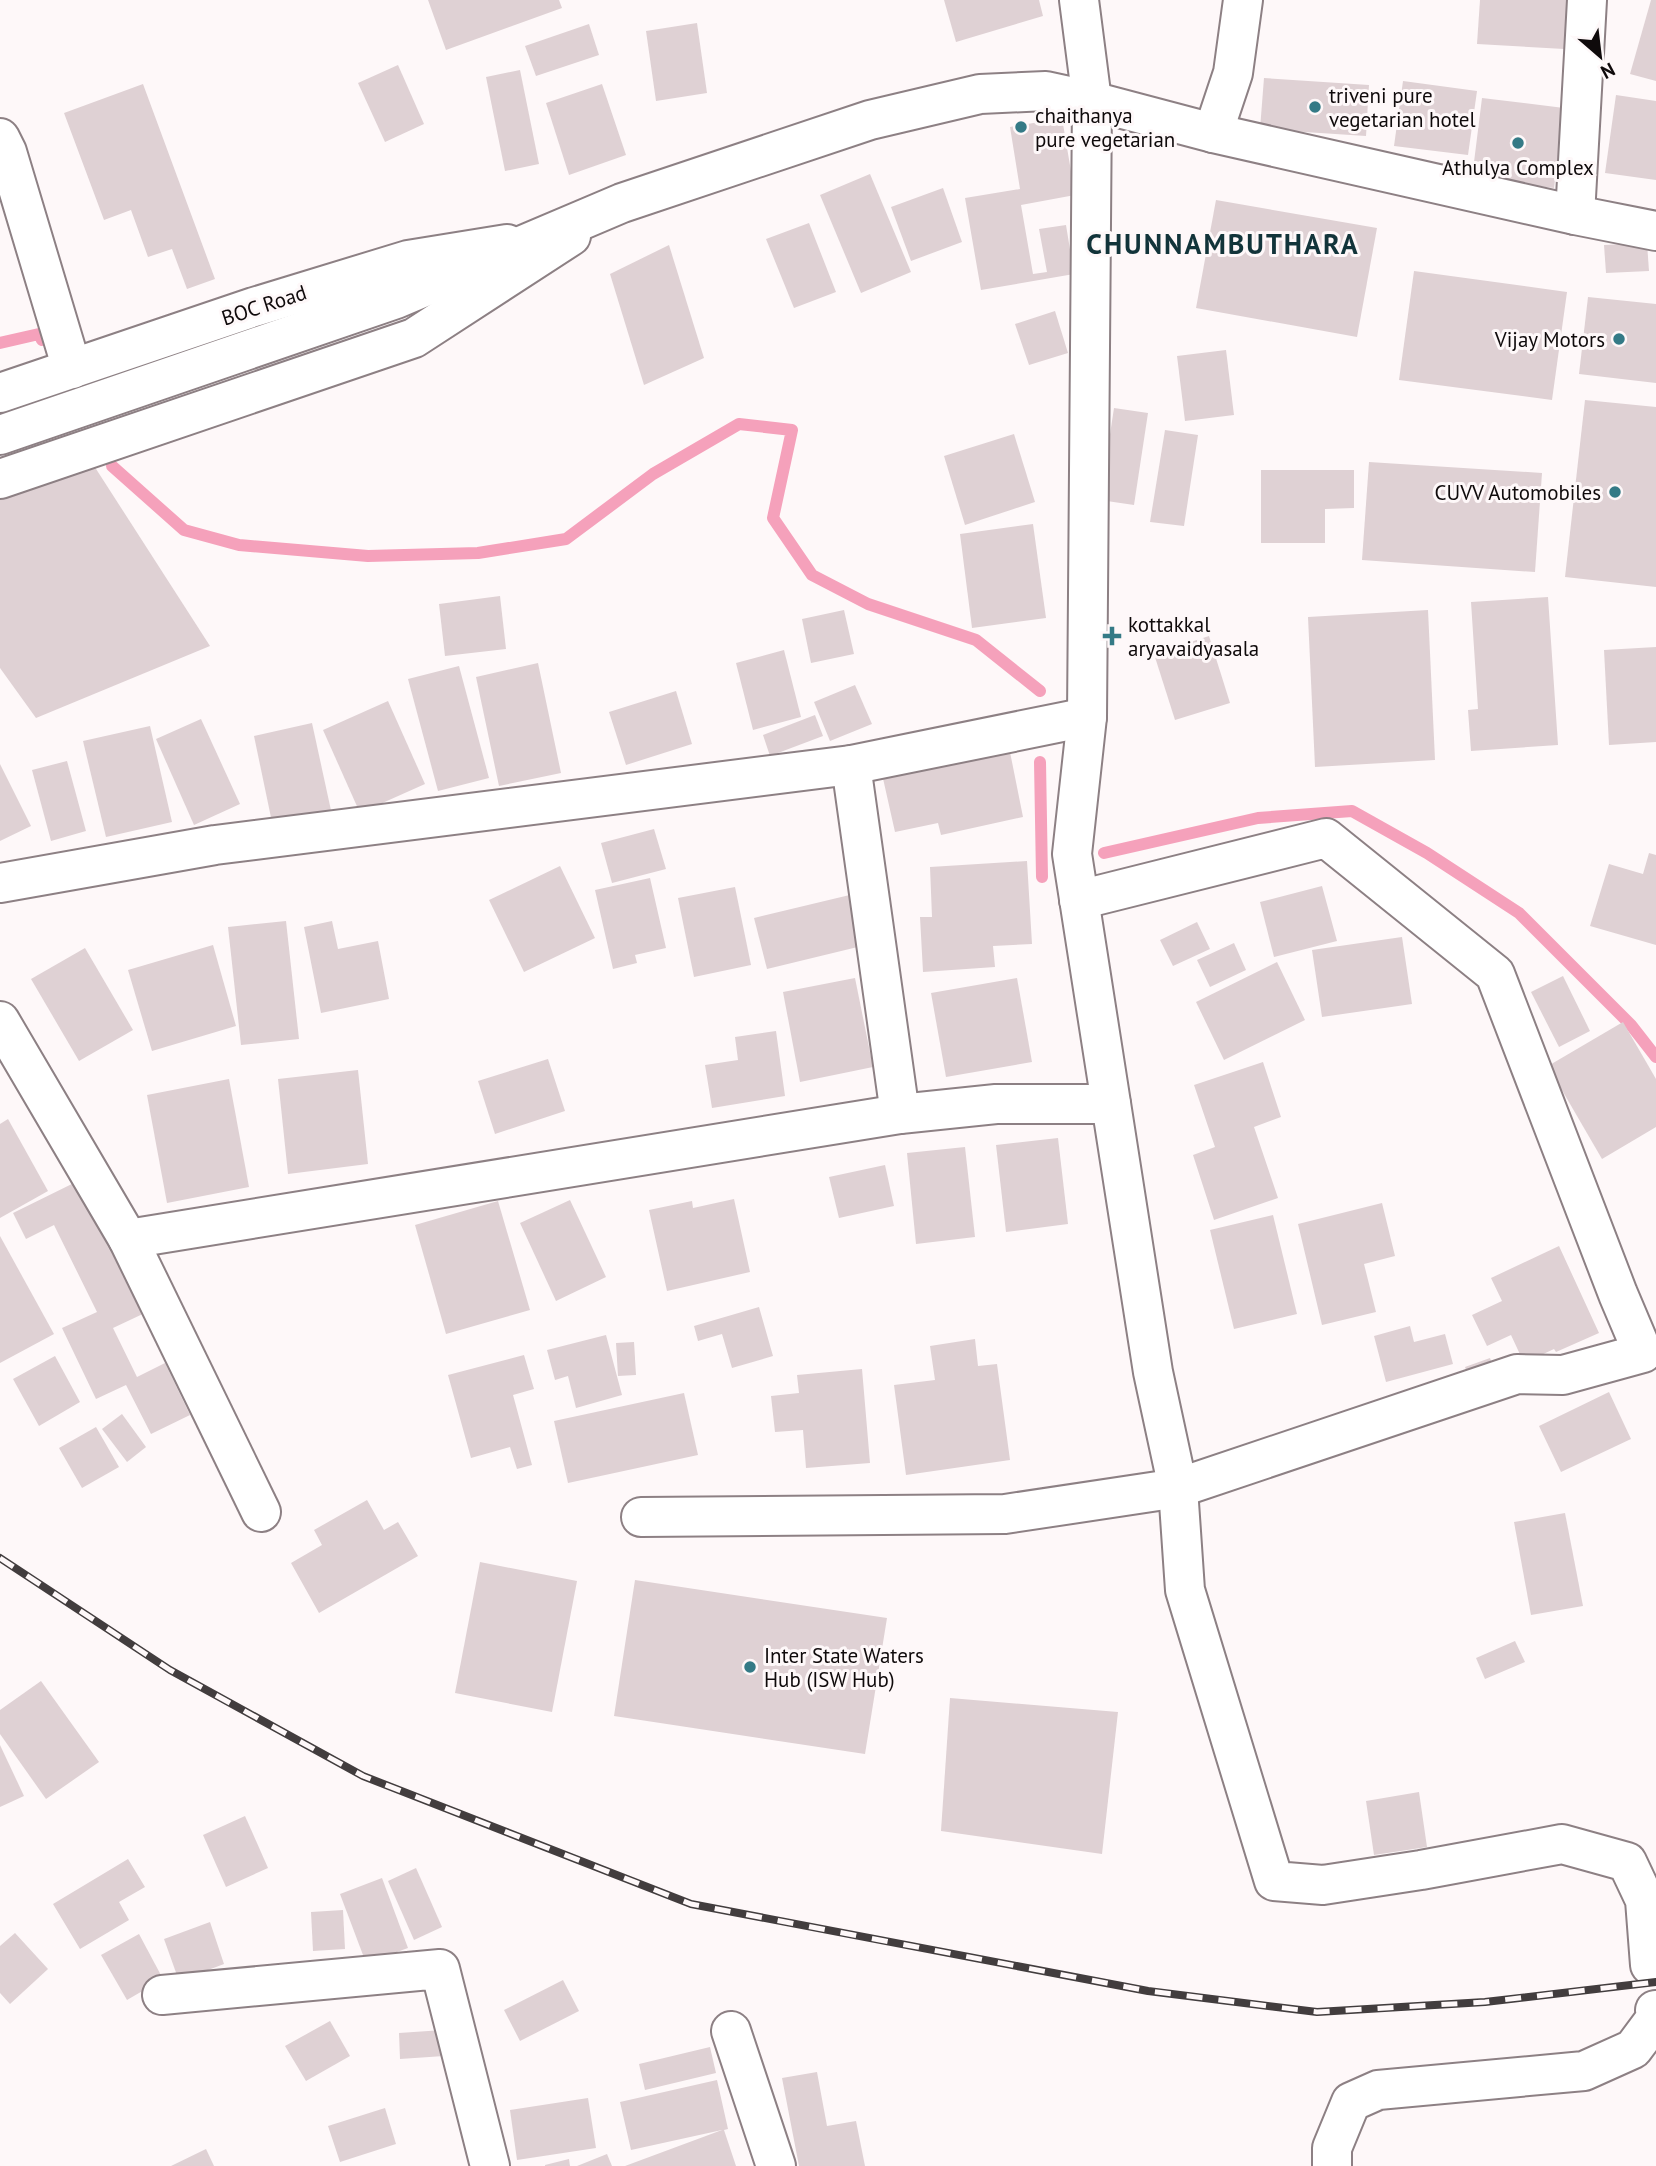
<svg xmlns="http://www.w3.org/2000/svg" width="1656" height="2166" viewBox="0 0 1656 2166" font-family="'PT Sans',sans-serif">
<style>
.lines{fill:none;stroke-linecap:round;stroke-linejoin:round}
.stream{stroke:#f5a1bb;stroke-width:12}
.building{fill:#dfd1d4}
.minor-casing{stroke:#8d8084;stroke-width:42}
.major-casing{stroke:#8d8084;stroke-width:42}
.minor{stroke:#fff;stroke-width:38}
.major{stroke:#fff;stroke-width:38}
.rail-casing{stroke:#423d3e;stroke-width:8}
.rail{stroke:#fef8f9;stroke-width:5;stroke-dasharray:16;stroke-linecap:butt}
.poi-dot{fill:#347a86;stroke:#fef8f9;stroke-width:2.5}
.labels{text-anchor:middle;dominant-baseline:central;stroke-width:6;stroke-linejoin:round;paint-order:stroke}
.poi-label{font-size:21px;fill:#0f0a0b;stroke:#fef8f9;text-anchor:start}
.street-label{font-size:21px;fill:#0f0a0b;stroke:#fef8f9}
.district-label{font-size:28px;font-weight:bold;letter-spacing:2px;fill:#12343a;stroke:#fef8f9}
</style>
<rect width="100%" height="100%" fill="#fef8f9"/>
<g class="lines">
<!-- stream -->
<g class="stream">
<polyline points="0,343 39,334 42,340"/>
<polyline points="112,466 184,530 239,545 368,556 478,553 566,539 653,474 739,424 792,430 773,518 812,575 868,604 976,640 1040,691"/>
<polyline points="1040,762 1042,877"/>
<polyline points="1104,853 1258,818 1352,811 1427,853 1519,913 1631,1025 1656,1057"/>
</g>
</g>
<!-- building -->
<g class="building">
<polygon points="428,0 559,0 562,8 446,50"/>
<polygon points="944,0 1039,0 1043,16 956,42"/>
<polygon points="1480,0 1567,0 1564,49 1477,44"/>
<polygon points="1651,0 1656,0 1656,81 1630,74"/>
<polygon points="697,23 707,93 656,101 646,31"/>
<polygon points="589,24 599,55 536,76 525,46"/>
<polygon points="398,65 424,124 385,142 358,83"/>
<polygon points="520,70 539,164 505,171 486,77"/>
<polygon points="1264,78 1369,85 1366,136 1260,129"/>
<polygon points="1403,81 1477,91 1468,155 1394,146"/>
<polygon points="143,84 215,279 187,289 172,249 148,257 131,210 104,220 64,113"/>
<polygon points="602,84 626,155 569,175 546,103"/>
<polygon points="1616,95 1656,101 1656,180 1605,173"/>
<polygon points="1482,98 1564,108 1554,188 1472,178"/>
<polygon points="1062,118 1075,195 1021,205 1033,274 1047,272 1039,229 1066,225 1074,274 981,290 965,198 1020,189 1010,127"/>
<polygon points="870,174 911,272 861,293 820,195"/>
<polygon points="943,188 962,242 911,261 891,207"/>
<polygon points="1216,200 1377,228 1357,337 1196,308"/>
<polygon points="809,223 836,292 794,308 766,239"/>
<polygon points="1647,243 1649,271 1606,273 1604,245"/>
<polygon points="669,245 704,358 644,385 610,274"/>
<polygon points="1414,271 1567,292 1552,400 1399,380"/>
<polygon points="1588,297 1656,304 1656,383 1579,374"/>
<polygon points="1055,311 1068,353 1029,365 1015,324"/>
<polygon points="1226,350 1234,415 1185,421 1177,356"/>
<polygon points="1585,400 1656,407 1656,587 1565,577"/>
<polygon points="1114,408 1148,413 1134,505 1100,500"/>
<polygon points="1165,430 1198,435 1184,526 1150,522"/>
<polygon points="1014,434 1035,502 965,525 944,456"/>
<polygon points="89,458 210,646 36,718 0,668 0,488"/>
<polygon points="1369,462 1542,473 1535,572 1362,560"/>
<polygon points="1261,470 1354,470 1354,508 1325,509 1325,543 1261,543"/>
<polygon points="1033,524 1046,618 972,628 960,534"/>
<polygon points="500,596 506,649 445,656 439,604"/>
<polygon points="1548,597 1558,745 1471,751 1468,710 1478,709 1471,602"/>
<polygon points="844,610 854,654 811,663 802,619"/>
<polygon points="1428,610 1435,760 1315,767 1308,617"/>
<polygon points="1209,636 1230,703 1175,720 1154,654"/>
<polygon points="1656,647 1656,742 1609,745 1604,650"/>
<polygon points="784,650 801,717 753,730 736,663"/>
<polygon points="538,663 561,773 499,786 476,677"/>
<polygon points="459,666 489,778 438,791 408,679"/>
<polygon points="855,685 872,724 830,741 814,702"/>
<polygon points="676,691 692,744 626,765 609,712"/>
<polygon points="388,701 425,784 360,813 323,730"/>
<polygon points="815,715 823,736 770,756 763,735"/>
<polygon points="201,719 240,804 194,825 156,739"/>
<polygon points="312,723 332,815 273,827 254,736"/>
<polygon points="150,726 172,822 106,837 83,741"/>
<polygon points="1009,747 1023,817 941,835 938,823 895,832 882,774"/>
<polygon points="67,761 86,831 51,841 32,770"/>
<polygon points="0,764 31,826 0,841"/>
<polygon points="654,829 666,869 612,883 601,843"/>
<polygon points="1649,853 1656,855 1656,945 1590,926 1609,864 1643,874"/>
<polygon points="1027,861 1032,944 993,946 995,967 923,972 920,917 932,917 930,867"/>
<polygon points="560,866 595,938 524,972 489,900"/>
<polygon points="650,878 666,948 635,955 637,963 613,969 595,890"/>
<polygon points="1322,886 1337,941 1274,957 1260,902"/>
<polygon points="735,887 751,965 694,977 678,898"/>
<polygon points="858,893 870,944 767,969 754,918"/>
<polygon points="286,921 299,1039 241,1045 228,927"/>
<polygon points="332,921 338,949 378,941 389,999 321,1013 304,927"/>
<polygon points="1197,922 1210,949 1173,966 1160,940"/>
<polygon points="1402,937 1412,1004 1322,1017 1312,950"/>
<polygon points="1234,943 1246,970 1210,987 1197,960"/>
<polygon points="213,945 236,1026 152,1051 128,970"/>
<polygon points="85,948 133,1030 79,1061 31,979"/>
<polygon points="1277,962 1305,1020 1224,1060 1196,1002"/>
<polygon points="1563,976 1590,1031 1559,1047 1531,992"/>
<polygon points="855,978 873,1067 800,1082 783,992"/>
<polygon points="1017,978 1032,1062 946,1077 931,993"/>
<polygon points="1623,1022 1656,1079 1656,1127 1602,1159 1548,1066"/>
<polygon points="776,1031 785,1096 712,1108 705,1065 738,1060 735,1037"/>
<polygon points="548,1059 565,1111 495,1134 478,1081"/>
<polygon points="1263,1062 1281,1117 1254,1127 1278,1198 1214,1220 1193,1155 1215,1147 1194,1085"/>
<polygon points="358,1070 368,1164 288,1174 278,1079"/>
<polygon points="229,1079 249,1187 167,1203 147,1095"/>
<polygon points="8,1119 48,1191 0,1218 0,1124"/>
<polygon points="1058,1138 1068,1224 1006,1232 996,1145"/>
<polygon points="965,1147 975,1237 916,1244 907,1153"/>
<polygon points="885,1165 894,1206 839,1218 829,1177"/>
<polygon points="82,1179 147,1312 113,1328 137,1377 165,1363 190,1415 151,1434 126,1385 96,1399 62,1328 97,1312 54,1225 26,1239 13,1213"/>
<polygon points="734,1199 750,1272 667,1291 649,1210 692,1201 693,1208"/>
<polygon points="570,1200 606,1277 556,1301 520,1223"/>
<polygon points="498,1201 530,1310 446,1334 415,1225"/>
<polygon points="1382,1203 1395,1256 1364,1264 1376,1312 1322,1325 1298,1224"/>
<polygon points="1273,1215 1297,1314 1234,1329 1210,1230"/>
<polygon points="0,1236 54,1334 0,1363"/>
<polygon points="1559,1246 1599,1333 1556,1352 1554,1349 1524,1363 1511,1335 1487,1346 1472,1315 1502,1301 1491,1278"/>
<polygon points="759,1307 773,1356 732,1368 722,1334 698,1341 694,1326"/>
<polygon points="1410,1326 1414,1342 1445,1334 1453,1364 1386,1382 1374,1336"/>
<polygon points="606,1335 622,1395 576,1408 568,1376 555,1380 547,1350"/>
<polygon points="975,1339 978,1366 997,1364 1010,1460 906,1475 894,1385 935,1380 930,1346"/>
<polygon points="634,1342 636,1375 618,1376 616,1343"/>
<polygon points="524,1355 534,1389 513,1395 532,1465 517,1469 510,1447 471,1458 448,1375"/>
<polygon points="55,1356 80,1402 39,1426 13,1379"/>
<polygon points="1490,1358 1496,1375 1471,1384 1465,1367"/>
<polygon points="862,1369 870,1463 806,1468 803,1430 775,1432 771,1396 799,1393 797,1375"/>
<polygon points="1609,1392 1631,1439 1561,1472 1539,1426"/>
<polygon points="684,1393 698,1455 568,1483 554,1421"/>
<polygon points="122,1414 146,1447 127,1462 102,1429"/>
<polygon points="96,1427 119,1467 82,1488 59,1448"/>
<polygon points="367,1500 384,1530 398,1522 418,1556 319,1613 291,1563 322,1545 314,1530"/>
<polygon points="1565,1513 1583,1606 1531,1615 1514,1522"/>
<polygon points="480,1562 577,1581 552,1712 455,1693"/>
<polygon points="635,1580 887,1618 865,1754 614,1716"/>
<polygon points="1515,1641 1525,1662 1485,1679 1476,1658"/>
<polygon points="41,1681 99,1762 46,1799 0,1734 0,1710"/>
<polygon points="950,1698 1118,1712 1102,1854 941,1831"/>
<polygon points="0,1745 24,1796 0,1807"/>
<polygon points="1419,1792 1427,1847 1374,1855 1366,1801"/>
<polygon points="245,1816 268,1868 226,1887 203,1835"/>
<polygon points="128,1859 145,1887 119,1902 129,1920 80,1949 53,1904"/>
<polygon points="416,1868 442,1927 414,1940 388,1881"/>
<polygon points="382,1878 408,1948 366,1963 340,1894"/>
<polygon points="343,1910 345,1949 313,1951 311,1912"/>
<polygon points="210,1922 224,1964 179,1981 164,1939"/>
<polygon points="15,1933 48,1969 10,2004 0,1993 0,1946"/>
<polygon points="139,1934 163,1979 127,2000 101,1955"/>
<polygon points="563,1980 579,2011 520,2041 504,2010"/>
<polygon points="330,2021 350,2056 306,2081 285,2046"/>
<polygon points="443,2030 444,2056 400,2059 399,2033"/>
<polygon points="710,2047 716,2073 645,2090 639,2064"/>
<polygon points="817,2072 827,2126 856,2121 865,2166 799,2166 782,2078"/>
<polygon points="717,2080 728,2129 724,2130 736,2166 625,2166 722,2130 631,2150 620,2102"/>
<polygon points="588,2098 596,2148 517,2160 510,2110"/>
<polygon points="385,2108 396,2144 340,2162 328,2126"/>
<polygon points="206,2149 214,2166 171,2166"/>
<polygon points="607,2154 612,2166 577,2166"/>
<polygon points="569,2159 570,2166 545,2166 545,2165"/>
</g>
<g class="lines">
<!-- minor casing -->
<g class="minor-casing">
<g id="minor">
<polyline points="1079,0 1092,101 1087,717 1072,854 1153,1372 1178,1488 1185,1590 1274,1881 1323,1885 1421,1870 1562,1844 1627,1862 1645,1900 1650,1965"/>
<polyline points="1213,133 1233,73 1243,0"/>
<polyline points="0,138 7,152 72,369"/>
<polyline points="1575,215 1587,0"/>
<polyline points="0,393 254,307 408,260 507,244"/>
<polyline points="0,479 414,338 571,236"/>
<polyline points="851,765 900,1114"/>
<polyline points="0,883 215,845 851,765 1087,717"/>
<polyline points="0,1021 128,1239 900,1114 996,1104 1111,1104"/>
<polyline points="128,1239 261,1512"/>
<polyline points="641,1517 1005,1514 1178,1488 1517,1374 1563,1375 1643,1353 1618,1294 1495,974 1326,838 1079,900"/>
<polyline points="162,1995 440,1969 490,2166"/>
<polyline points="731,2031 776,2166"/>
<polyline points="1332,2166 1332,2148 1351,2102 1378,2090 1584,2071 1633,2049 1656,2018 1655,2010"/>
</g>
</g>
<!-- major casing -->
<g class="major-casing">
<polyline id="major" points="0,435 396,299 622,203 870,120 980,94 1046,91 1092,101 1213,133 1575,215 1656,231"/>
</g>
<!-- minor -->
<use href="#minor" class="minor"/>
<!-- major -->
<use href="#major" class="major"/>
<!-- rail casing -->
<g class="rail-casing">
<polyline id="rail" points="0,1558 170,1670 363,1776 691,1904 1148,1991 1317,2012 1485,2002 1656,1982"/>
</g>
<!-- rail -->
<use href="#rail" class="rail"/>
</g>
<!-- markers -->
<g class="poi-dot">
<circle cx="1315" cy="107" r="7"/>
<circle cx="1021" cy="127" r="7"/>
<circle cx="1518" cy="143" r="7"/>
<circle cx="1619" cy="339" r="7"/>
<circle cx="1615" cy="492" r="7"/>
<path d="M1108.5 625.5h7v7h7v7h-7v7h-7v-7h-7v-7h7z"/>
<circle cx="750" cy="1667" r="7"/>
</g>
<g class="labels">
<!-- poi labels -->
<g class="poi-label">
<text x="1329" y="95">triveni pure<tspan x="1329" dy="24">vegetarian hotel</tspan></text>
<text x="1035" y="115">chaithanya<tspan x="1035" dy="24">pure vegetarian</tspan></text>
<text x="1518" y="167" text-anchor="middle">Athulya Complex</text>
<text x="1605" y="339" text-anchor="end">Vijay Motors</text>
<text x="1601" y="492" text-anchor="end">CUVV Automobiles</text>
<text x="1128" y="624">kottakkal<tspan x="1128" dy="24">aryavaidyasala</tspan></text>
<text x="764" y="1655">Inter State Waters<tspan x="764" dy="24">Hub (ISW Hub)</tspan></text>
</g>
<!-- street labels -->
<g class="street-label">
<text transform="translate(264 305) rotate(-18)">BOC Road</text>
</g>
<!-- district labels -->
<g class="district-label">
<text x="1223" y="243">CHUNNAMBUTHARA</text>
</g>
</g>
<!-- north arrow -->
<g transform="translate(1600 56) rotate(152)" stroke="#fef8f9" stroke-width="5" paint-order="stroke">
<path d="M0-5L12 26L0 18L-12 26Z" fill="#0f0a0b"/>
<text y="-10" font-size="19" font-weight="bold" text-anchor="middle" fill="#0f0a0b">N</text>
</g>
</svg>
